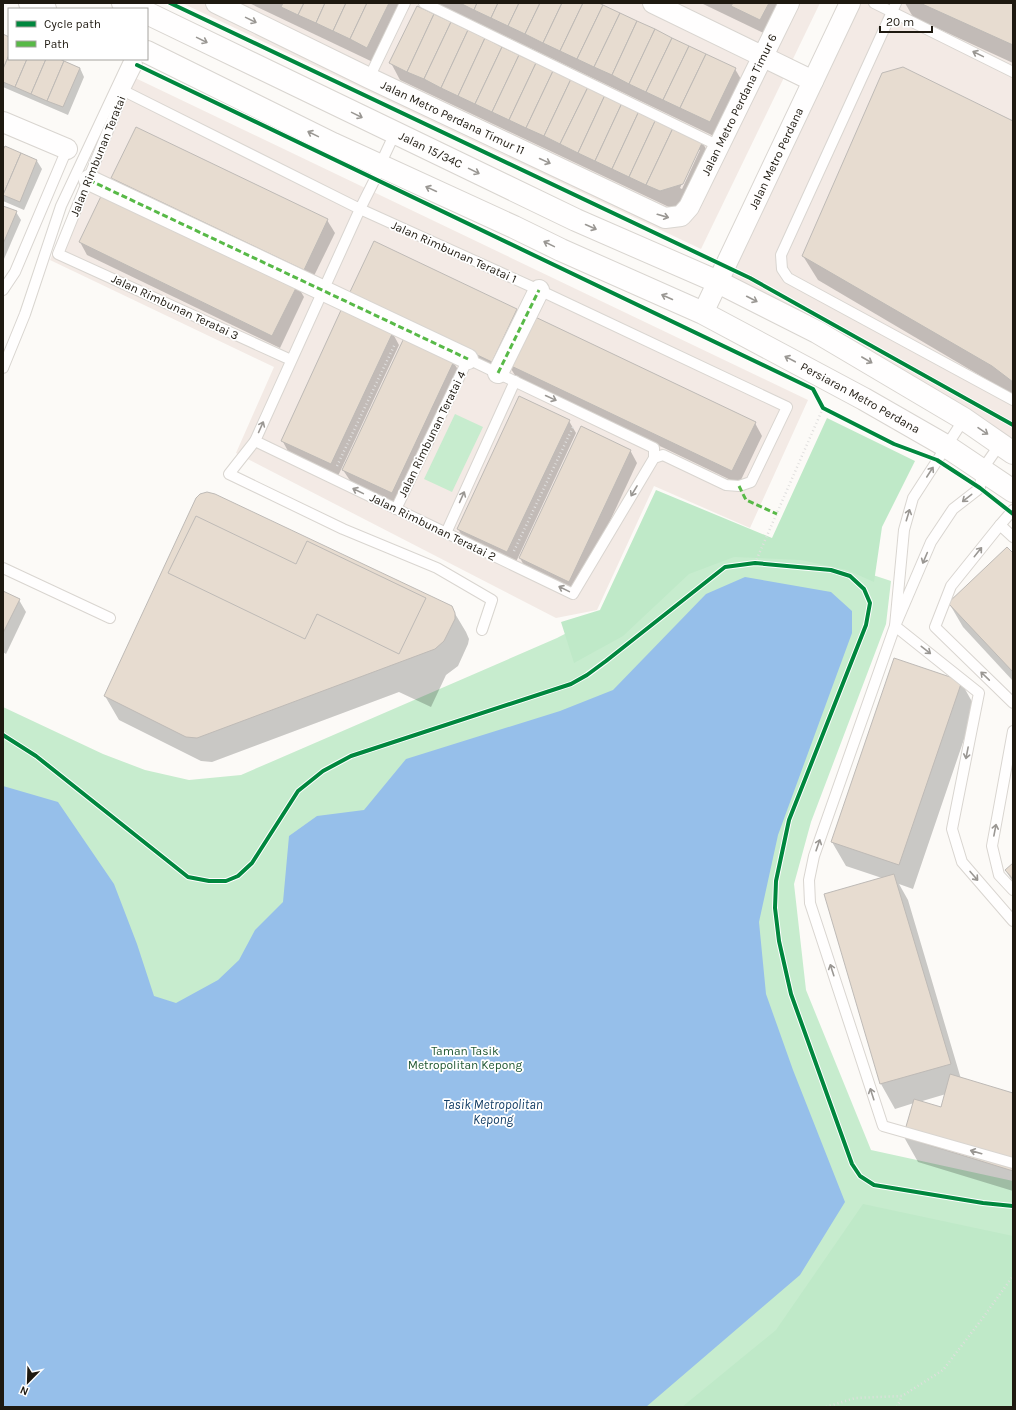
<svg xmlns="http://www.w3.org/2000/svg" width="1016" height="1410" viewBox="0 0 1016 1410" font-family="Karla,sans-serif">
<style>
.commercial{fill:#f3eae5}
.green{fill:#c7ecce}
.forest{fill:#bfe9c8}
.water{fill:#96bfea}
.shadow{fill:#0003;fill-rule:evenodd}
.building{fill:#e7dcd0;stroke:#bebab6}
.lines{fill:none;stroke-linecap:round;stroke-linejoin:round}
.lane-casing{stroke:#d9d5d0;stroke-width:12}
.street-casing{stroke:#d9d5d0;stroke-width:22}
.secondary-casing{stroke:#d9d5d0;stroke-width:24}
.path{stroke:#e0dfde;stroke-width:2.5;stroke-dasharray:1 3;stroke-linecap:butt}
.lane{stroke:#fffefe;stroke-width:10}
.street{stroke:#fffefe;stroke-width:20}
.secondary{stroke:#fffefe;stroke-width:22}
.quiet{stroke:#58b947;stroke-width:3;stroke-dasharray:6 3;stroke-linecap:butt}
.cycleway-casing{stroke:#fff;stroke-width:6}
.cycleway{stroke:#00873e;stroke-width:4}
.oneway{stroke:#9a9793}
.labels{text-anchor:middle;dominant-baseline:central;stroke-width:3.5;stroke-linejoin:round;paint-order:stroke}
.street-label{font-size:12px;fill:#1e1910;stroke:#fff}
.park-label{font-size:12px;fill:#205732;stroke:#fff}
.water-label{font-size:13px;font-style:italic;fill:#123d65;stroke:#fff}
</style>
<rect width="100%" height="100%" fill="#fcfaf7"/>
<!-- commercial -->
<g class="commercial">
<polygon points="182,3 820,3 701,249"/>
<polygon points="857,3 1013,3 1013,440 985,419 837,333 728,276"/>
<polygon points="127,74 808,400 750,528 654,486 597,610 556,618 236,453 274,367 50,260"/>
</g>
<!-- green -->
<g class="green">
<polygon points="455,414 483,427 452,492 424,479"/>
<polygon points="721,544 779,544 891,581 886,624 811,822 794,884 806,990 871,1150 1013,1181 1013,1407 3,1407 3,707 103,754 145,770 189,780 241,775 557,638 636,597"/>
</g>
<!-- forest -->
<g class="forest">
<polygon points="827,418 915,461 882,527 874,582 847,570 801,560 734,557 689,574 623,636 574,663 561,622 600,610 656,490 772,538"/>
<polygon points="863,1204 1013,1236 1013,1407 682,1407 776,1330"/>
</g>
<!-- water -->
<polygon class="water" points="745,577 831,592 852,611 852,633 778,835 759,922 766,994 793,1070 845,1202 800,1275 646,1407 3,1407 3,786 58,802 114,884 137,944 154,996 176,1003 218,980 239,960 255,930 283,902 289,836 317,816 364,810 406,759 560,711 613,690 706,594"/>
<!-- shadow -->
<g class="shadow">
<polygon points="249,3 400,3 377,64"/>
<polygon points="436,3 597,3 735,69 745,86 720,139"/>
<polygon points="701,3 786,3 770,36"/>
<polygon points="905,3 1013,3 1013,63 913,17"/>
<polygon points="3,36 9,38 9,59 58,59 80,68 84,77 68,115 3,87"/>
<path d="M391,63L702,142L712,159L692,201L671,208L400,80ZM698,150H700L682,189L680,188Z"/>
<polygon points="1013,122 1013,395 818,280 803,256"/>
<polygon points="3,146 37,161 42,169 24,210 3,201"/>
<polygon points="113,178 327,220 335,233 311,282 120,191"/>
<polygon points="3,207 16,212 21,220 4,259 3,259"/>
<polygon points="80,242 297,285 304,297 280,348 87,255"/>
<polygon points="374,242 517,310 524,323 500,374 350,294"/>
<polygon points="392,332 399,345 338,476 289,453 282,440"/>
<polygon points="453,362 461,374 400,505 351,482 343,470"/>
<polygon points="508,364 755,423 762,436 739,484 516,377"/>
<polygon points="569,421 576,433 515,564 466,542 458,529"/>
<polygon points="630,450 637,463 576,594 527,571 520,558"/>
<polygon points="1013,554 1013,681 963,627 949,603"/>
<polygon points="3,592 19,600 26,612 6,654 3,652"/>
<polygon points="451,607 466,632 469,639 468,644 458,666 446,675 431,707 399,692 212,762 201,761 119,720 105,696"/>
<path d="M961,682L975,707L913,889L899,884L908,900L961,1079L1013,1094V1191L918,1162L904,1137L914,1103L895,1109L881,1084L825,895L882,878L846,866L832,842ZM946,1094L941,1108L919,1102Z"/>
<polygon points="1013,864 1013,882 1006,871"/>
</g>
<!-- building -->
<g class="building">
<polygon points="283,3 304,3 298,15 281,7"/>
<polygon points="304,3 325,3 316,23 298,15"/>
<polygon points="325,3 346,3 333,31 316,23"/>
<polygon points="346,3 367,3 350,39 333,31"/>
<polygon points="367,3 389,3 367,48 350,39"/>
<polygon points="460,3 477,3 474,10"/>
<polygon points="477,3 498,3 491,18 474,10"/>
<polygon points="498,3 519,3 508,26 491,18"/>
<polygon points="519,3 540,3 525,34 508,26"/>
<polygon points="540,3 562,3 543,43 525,34"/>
<polygon points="562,3 583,3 560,51 543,43"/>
<polygon points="583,3 599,3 603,5 577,59 560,51"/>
<polygon points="733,3 769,3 760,20 731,6"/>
<polygon points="920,3 1013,3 1013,45"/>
<polygon points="603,5 620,13 594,67 577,59"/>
<polygon points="417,6 434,14 407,72 389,63"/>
<polygon points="620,13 637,21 612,75 594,67"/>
<polygon points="434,14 451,22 424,79 407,72"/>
<polygon points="637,21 655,29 629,84 612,75"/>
<polygon points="451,22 468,30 441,88 424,79"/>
<polygon points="655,29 672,38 646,92 629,84"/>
<polygon points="468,30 485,38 458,96 441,88"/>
<polygon points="3,34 9,37 9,55 3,69"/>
<polygon points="485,38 502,47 475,104 458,96"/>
<polygon points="672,38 689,46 663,100 646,92"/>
<polygon points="689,46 706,54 680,108 663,100"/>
<polygon points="502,47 519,55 492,112 475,104"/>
<polygon points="706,54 736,68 710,122 680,108"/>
<polygon points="9,55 9,59 27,59 15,87 3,82 3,69"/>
<polygon points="519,55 536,63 509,120 492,112"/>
<polygon points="27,59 46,59 31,94 15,87"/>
<polygon points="46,59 60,59 64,61 47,101 31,94"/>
<polygon points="64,61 80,68 63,107 47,101"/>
<polygon points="536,63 553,71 526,128 509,120"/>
<polygon points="903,67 1013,121 1013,382 992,366 802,256 882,73"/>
<polygon points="553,71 571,79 544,136 526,128"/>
<polygon points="571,79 588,87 560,144 544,136"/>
<polygon points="588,87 605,95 578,153 560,144"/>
<polygon points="605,95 622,103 595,161 578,153"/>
<polygon points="622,103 639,111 612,169 595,161"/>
<polygon points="639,111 656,119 629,177 612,169"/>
<polygon points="656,119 673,128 646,185 629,177"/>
<polygon points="136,127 328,219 304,270 111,178"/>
<polygon points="673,128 703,141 683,184 660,191 646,185"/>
<polygon points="5,146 21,153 3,195 3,150"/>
<polygon points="21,153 37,160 20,202 3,195"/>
<polygon points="104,190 298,284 272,336 79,242"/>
<polygon points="3,206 17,211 3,244"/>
<polygon points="374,241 517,309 492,362 349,294"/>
<polygon points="342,308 393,332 331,464 281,441"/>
<polygon points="531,315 756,422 732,471 507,364"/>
<polygon points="404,338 454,361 392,493 342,470"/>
<polygon points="519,396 570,420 507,552 457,529"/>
<polygon points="581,426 631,450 569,582 519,558"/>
<polygon points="207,492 215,494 452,606 455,613 455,619 444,641 435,649 197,738 186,737 104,696 196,498 200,494"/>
<polygon points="196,516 296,564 307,541 426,598 399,654 317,614 305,639 168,573"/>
<polygon points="1007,547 1013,553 1013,672 948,603"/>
<polygon points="3,591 20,599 3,633"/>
<polygon points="894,658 962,681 899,865 831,842"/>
<polygon points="1013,863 1013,879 1005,870"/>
<polygon points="894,874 951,1064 880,1084 824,894"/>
<polygon points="950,1074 1013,1093 1013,1171 903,1137 914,1099 941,1107"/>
</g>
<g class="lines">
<!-- lane casing -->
<g class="lane-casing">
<g id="lane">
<polyline points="424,3 719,146"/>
<polyline points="874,3 1013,72"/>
<polyline points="896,3 781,255 782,269 788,278 1013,400"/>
<polyline points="136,59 137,65 124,91 58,254 291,360"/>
<polyline points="369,78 405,3"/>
<polyline points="124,91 360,209 539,290 787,407 751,482 739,486 726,485 663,455 654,458 573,594 255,441 360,209 375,179 380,165 395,133"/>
<polyline points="3,290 15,272 67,149"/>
<polyline points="3,368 25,314 61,206 130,59"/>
<polyline points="964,419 913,498 904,530 895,626 931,542 953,509 980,488 982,470 1000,444"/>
<polyline points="255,441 229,474 343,529 437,568 492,600 482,630"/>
<polyline points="396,509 468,359 654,448 654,458"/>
<polyline points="1000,525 1013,510"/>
<polyline points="446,533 515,381"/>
<polyline points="1013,537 1000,525 951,586 935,627 1013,703"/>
<polyline points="3,568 110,618"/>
<polyline points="1013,731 992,846 999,875 1013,890"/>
<polyline points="1013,921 962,862 952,829 979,693 895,626 814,856 809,880 810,903 883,1126 1013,1163"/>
</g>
</g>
<!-- street casing -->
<g class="street-casing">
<g id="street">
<path id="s1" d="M216,3L369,78L665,218L681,216L689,207L789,3"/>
<polyline points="653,3 813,81"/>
<polyline points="3,122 67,149"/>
<polyline points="89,180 468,359"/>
<path id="s2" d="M703,313L850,3"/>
<polyline points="498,373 539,290"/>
</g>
</g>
<!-- secondary casing -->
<g class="secondary-casing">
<g id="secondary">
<polyline points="30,3 45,9"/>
<polyline points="123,3 137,9"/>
<path id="s3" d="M147,13L576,220L718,282L817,332L964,419L1013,453"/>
<path id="s4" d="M147,52L333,144L514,227L561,250L703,313L864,399L946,446L1013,491"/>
</g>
</g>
<!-- path -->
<g class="path">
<polyline points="337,466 395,344"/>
<polyline points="514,551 574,425"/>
<polyline points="755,563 823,408"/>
<polyline points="826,1407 855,1398 902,1396 943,1370 982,1319 1013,1276"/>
<polyline points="897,1407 902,1396"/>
</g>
<!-- lane -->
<use href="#lane" class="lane"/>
<!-- street -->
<use href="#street" class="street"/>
<!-- secondary -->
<use href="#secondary" class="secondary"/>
<!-- quiet -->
<g class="quiet">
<polyline points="89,180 468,359"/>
<polyline points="498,373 539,290"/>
<polyline points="739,486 746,500 777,514"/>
</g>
<!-- cycleway casing -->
<g class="cycleway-casing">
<g id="cycleway">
<polyline points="170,3 750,278 1013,425"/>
<polyline points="137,65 813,389 823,408 894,444 937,460 980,488 1013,514"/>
<polyline points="3,735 36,756 188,877 209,881 226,881 238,876 252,863 298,791 323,771 351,756 571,684 587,675 606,661 725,567 755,563 831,570 850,576 864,589 870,603 866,625 789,820 776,881 775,908 779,941 791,994 852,1164 860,1176 874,1185 983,1203 1013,1206"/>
</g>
</g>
<!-- cycleway -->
<use href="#cycleway" class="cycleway"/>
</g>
<!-- one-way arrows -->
<defs><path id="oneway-shaft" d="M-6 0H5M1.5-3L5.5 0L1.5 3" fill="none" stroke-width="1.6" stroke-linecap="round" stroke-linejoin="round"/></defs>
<g class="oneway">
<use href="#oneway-shaft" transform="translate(251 20) rotate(26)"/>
<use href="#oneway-shaft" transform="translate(202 40) rotate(26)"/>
<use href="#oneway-shaft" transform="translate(978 54) rotate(-154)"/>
<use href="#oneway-shaft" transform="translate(357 115) rotate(26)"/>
<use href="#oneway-shaft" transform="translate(313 134) rotate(-154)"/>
<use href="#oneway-shaft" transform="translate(545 161) rotate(25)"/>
<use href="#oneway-shaft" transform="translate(474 171) rotate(26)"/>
<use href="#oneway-shaft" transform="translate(431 189) rotate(-155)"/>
<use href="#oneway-shaft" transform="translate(663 216) rotate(16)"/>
<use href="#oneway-shaft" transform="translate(591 227) rotate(24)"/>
<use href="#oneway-shaft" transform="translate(549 244) rotate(-154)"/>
<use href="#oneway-shaft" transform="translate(667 297) rotate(-156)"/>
<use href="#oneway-shaft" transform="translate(752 299) rotate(27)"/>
<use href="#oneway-shaft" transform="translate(790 359) rotate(-152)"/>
<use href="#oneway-shaft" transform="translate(867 360) rotate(30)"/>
<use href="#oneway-shaft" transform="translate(551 398) rotate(25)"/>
<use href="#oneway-shaft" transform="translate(261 427) rotate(-66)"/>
<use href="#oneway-shaft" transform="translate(983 431) rotate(34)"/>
<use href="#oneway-shaft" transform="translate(930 472) rotate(-57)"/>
<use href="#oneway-shaft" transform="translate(358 491) rotate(-154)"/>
<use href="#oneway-shaft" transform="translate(634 491) rotate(121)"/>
<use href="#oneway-shaft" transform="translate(462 497) rotate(-66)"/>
<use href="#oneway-shaft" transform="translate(967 498) rotate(142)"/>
<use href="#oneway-shaft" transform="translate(908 515) rotate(-73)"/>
<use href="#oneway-shaft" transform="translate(978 552) rotate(-51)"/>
<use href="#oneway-shaft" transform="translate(925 558) rotate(113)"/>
<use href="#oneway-shaft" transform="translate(564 589) rotate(-154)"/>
<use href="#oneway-shaft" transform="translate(926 650) rotate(38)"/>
<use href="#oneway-shaft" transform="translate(985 676) rotate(-136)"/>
<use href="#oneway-shaft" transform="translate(967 753) rotate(101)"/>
<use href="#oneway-shaft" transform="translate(995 830) rotate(-79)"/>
<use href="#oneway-shaft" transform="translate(818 845) rotate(-71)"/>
<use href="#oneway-shaft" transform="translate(974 876) rotate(49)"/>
<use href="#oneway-shaft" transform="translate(832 970) rotate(-108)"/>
<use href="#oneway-shaft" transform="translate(872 1094) rotate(-108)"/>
<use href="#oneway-shaft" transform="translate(976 1152) rotate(-164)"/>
</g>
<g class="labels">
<!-- street labels -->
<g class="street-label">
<text stroke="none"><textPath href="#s1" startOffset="640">Jalan Metro Perdana Timur 6</textPath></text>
<text stroke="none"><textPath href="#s1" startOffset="263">Jalan Metro Perdana Timur 11</textPath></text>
<text stroke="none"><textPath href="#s3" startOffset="315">Jalan 15/34C</textPath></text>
<text transform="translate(98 156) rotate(-68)">Jalan Rimbunan Teratai</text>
<text stroke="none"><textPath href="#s2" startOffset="171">Jalan Metro Perdana</textPath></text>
<text transform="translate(454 252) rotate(24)">Jalan Rimbunan Teratai 1</text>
<text transform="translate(175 307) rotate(25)">Jalan Rimbunan Teratai 3</text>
<text stroke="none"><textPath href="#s4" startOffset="793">Persiaran Metro Perdana</textPath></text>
<text transform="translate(432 434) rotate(-64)">Jalan Rimbunan Teratai 4</text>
<text transform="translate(433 527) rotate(26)">Jalan Rimbunan Teratai 2</text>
</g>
<!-- park labels -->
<g class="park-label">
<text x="465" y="1051">Taman Tasik<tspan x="465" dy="14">Metropolitan Kepong</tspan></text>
</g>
<!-- water labels -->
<g class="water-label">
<text x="493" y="1104">Tasik Metropolitan<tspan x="493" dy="15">Kepong</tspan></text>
</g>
</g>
<!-- border -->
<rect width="1016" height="1410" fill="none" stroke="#1e1910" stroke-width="8"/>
<!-- legend -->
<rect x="8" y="8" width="140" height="52" fill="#ffffff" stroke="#a5a39f"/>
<rect x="16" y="21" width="20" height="6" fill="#00873e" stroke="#a5a39f"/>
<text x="44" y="28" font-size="12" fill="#1e1910">Cycle path</text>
<rect x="16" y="41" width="20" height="6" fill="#58b947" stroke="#a5a39f"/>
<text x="44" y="48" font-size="12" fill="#1e1910">Path</text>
<!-- north arrow -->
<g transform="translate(28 1382) rotate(203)" stroke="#ffffff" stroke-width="3" paint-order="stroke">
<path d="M0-3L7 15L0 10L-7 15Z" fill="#1e1910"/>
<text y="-6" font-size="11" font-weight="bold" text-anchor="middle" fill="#1e1910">N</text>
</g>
<!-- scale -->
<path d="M880 26v6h52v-6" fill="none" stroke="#1e1910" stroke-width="2"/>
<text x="886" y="26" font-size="12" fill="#1e1910" stroke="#ffffff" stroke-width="3" paint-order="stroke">20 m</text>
</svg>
